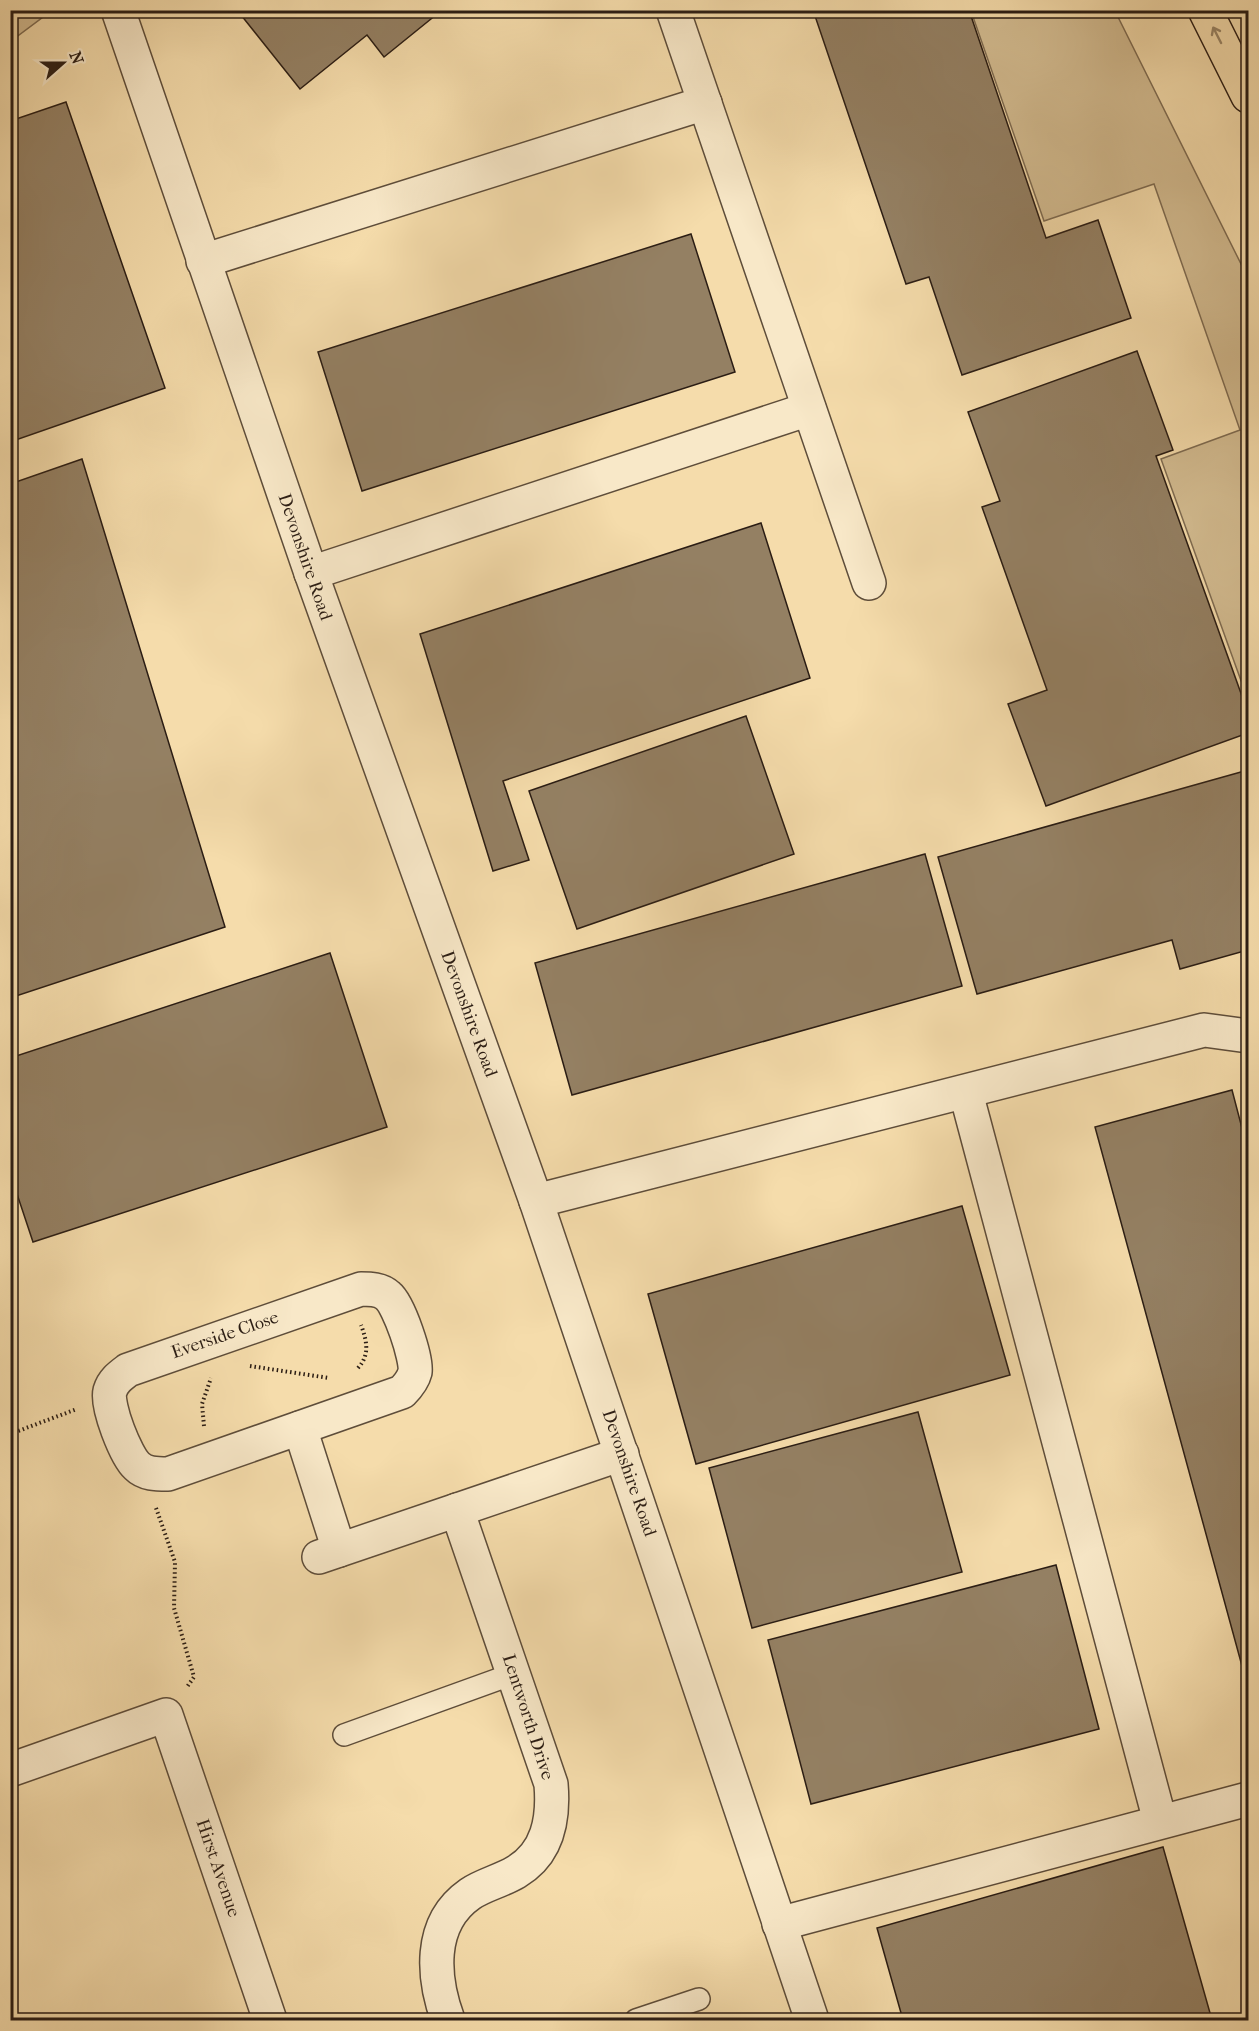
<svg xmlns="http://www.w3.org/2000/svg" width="1259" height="2031" viewBox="0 0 1259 2031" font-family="'IM FELL French Canon',serif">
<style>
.green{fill:#d3bc91;stroke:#7f6c52;stroke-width:1.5}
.building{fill:#948063;stroke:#2b1d14;stroke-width:1.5}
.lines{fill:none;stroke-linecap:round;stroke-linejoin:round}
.service-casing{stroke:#5e4d3a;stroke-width:24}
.minor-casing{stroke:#5e4d3a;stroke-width:36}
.motorway-casing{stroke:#2b1d14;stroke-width:36}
.path{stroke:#2b1d14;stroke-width:4;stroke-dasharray:1.5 3;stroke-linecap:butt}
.service{stroke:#f8e8c8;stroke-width:21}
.minor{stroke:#f8e8c8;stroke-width:33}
.motorway{stroke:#f5dcab;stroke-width:33}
.oneway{stroke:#9a8667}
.labels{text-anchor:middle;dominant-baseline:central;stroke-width:4.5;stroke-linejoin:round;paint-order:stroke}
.street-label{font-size:18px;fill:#2b1d14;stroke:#f8e8c8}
</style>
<rect width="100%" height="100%" fill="#f5dcab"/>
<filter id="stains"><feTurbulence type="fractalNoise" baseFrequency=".00333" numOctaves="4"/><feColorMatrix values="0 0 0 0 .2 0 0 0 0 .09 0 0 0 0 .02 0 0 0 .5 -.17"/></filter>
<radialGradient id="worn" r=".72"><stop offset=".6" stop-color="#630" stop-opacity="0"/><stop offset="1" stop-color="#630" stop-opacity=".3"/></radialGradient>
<!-- green -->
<g class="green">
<polygon points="11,10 51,10 51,11 11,41"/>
<polygon points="971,11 1115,11 1248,278 1248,700 1161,459 1240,430 1154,184 1044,221"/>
</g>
<!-- building -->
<g class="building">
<polygon points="237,10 442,10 384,57 367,35 300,89"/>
<polygon points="813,10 969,10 1046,238 1098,220 1131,318 962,375 929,277 906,284"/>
<polygon points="66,102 165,388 10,442 10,121"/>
<polygon points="691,234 735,372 362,491 318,352"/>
<polygon points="1137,351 1173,450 1156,456 1248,713 1248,733 1046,806 1008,704 1047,690 982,507 1000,501 968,412"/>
<polygon points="82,459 225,927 10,998 10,484"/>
<polygon points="761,523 810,678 503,781 529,860 493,871 420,634"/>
<polygon points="746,716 794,854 577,929 529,791"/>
<polygon points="1248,770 1248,950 1180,969 1172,940 977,994 938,857"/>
<polygon points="925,854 962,986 572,1095 535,963"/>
<polygon points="330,953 387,1127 33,1242 10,1173 10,1058"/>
<polygon points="1232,1090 1248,1151 1248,1688 1095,1127"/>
<polygon points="962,1206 1010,1375 696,1464 648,1294"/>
<polygon points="918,1412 962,1572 752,1628 709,1468"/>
<polygon points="1056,1565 1099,1729 811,1804 768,1640"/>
<polygon points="1163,1847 1212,2020 903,2020 877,1928"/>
</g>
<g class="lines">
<!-- service casing -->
<g class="service-casing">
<g id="service">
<polyline points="344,1735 513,1674"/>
<polyline points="636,2020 699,1999"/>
</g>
</g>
<!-- minor casing -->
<g class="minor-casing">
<g id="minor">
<polyline points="118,10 311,573 536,1201 812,2020"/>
<polyline points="673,10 869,583"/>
<polyline points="203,261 705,103"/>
<polyline points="311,573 809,409"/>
<polyline points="966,1093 1160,1821"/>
<polyline points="536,1201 1204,1030 1248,1036"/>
<path d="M361,1289C370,1289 381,1289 388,1296C399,1305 417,1358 415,1372C413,1380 408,1386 402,1392L168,1474C156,1474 145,1474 137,1466C126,1456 106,1406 110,1391C113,1381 120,1376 128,1370Z"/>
<polyline points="300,1428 339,1550"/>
<polyline points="319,1557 622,1454"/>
<polyline points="10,1770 166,1715 270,2020"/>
<polyline points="779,1924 1248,1799"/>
<path d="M448,2020C433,1979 427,1924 470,1894C483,1885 501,1881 516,1872C548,1853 554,1819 551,1784L457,1510"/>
</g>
</g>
<!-- motorway casing -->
<g class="motorway-casing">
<polyline id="motorway" points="1205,10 1248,96"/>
</g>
<!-- path -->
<g class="path">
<polyline points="250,1366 329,1378"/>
<path d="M358,1368C370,1355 367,1341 361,1325"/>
<polyline points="204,1426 202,1404 211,1378"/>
<polyline points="10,1434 77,1409"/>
<polyline points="156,1508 175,1562 174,1608 194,1677 187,1687"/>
</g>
<!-- service -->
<use href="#service" class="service"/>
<!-- minor -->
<use href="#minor" class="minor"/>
<!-- motorway -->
<use href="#motorway" class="motorway"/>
</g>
<!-- one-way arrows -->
<defs><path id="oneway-shaft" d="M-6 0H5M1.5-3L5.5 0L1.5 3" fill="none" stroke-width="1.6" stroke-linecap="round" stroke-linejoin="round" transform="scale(1.5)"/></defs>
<use class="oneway" href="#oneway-shaft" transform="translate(1217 35) rotate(-117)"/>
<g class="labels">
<!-- street labels -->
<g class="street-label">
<text transform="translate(305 557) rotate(71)">Devonshire Road</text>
<text transform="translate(469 1014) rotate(70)">Devonshire Road</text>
<text transform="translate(225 1335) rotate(-19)">Everside Close</text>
<text transform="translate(629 1473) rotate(71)">Devonshire Road</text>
<text transform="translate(528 1717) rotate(72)">Lentworth Drive</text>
<text transform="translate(218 1868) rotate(71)">Hirst Avenue</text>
</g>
</g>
<!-- margin -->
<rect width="1259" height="2031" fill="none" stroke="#f5dcab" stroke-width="36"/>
<rect x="12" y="12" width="1235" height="2007" fill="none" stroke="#2b1d14" stroke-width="3"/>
<rect x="18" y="18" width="1223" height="1995" fill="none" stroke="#2b1d14" stroke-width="1.5"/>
<!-- north arrow -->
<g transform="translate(63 63) rotate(69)" stroke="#f8e8c8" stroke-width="4.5" paint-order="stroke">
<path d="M0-4.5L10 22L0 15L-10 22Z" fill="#2b1d14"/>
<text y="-9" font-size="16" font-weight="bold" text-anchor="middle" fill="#2b1d14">N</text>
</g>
<rect width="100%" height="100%" filter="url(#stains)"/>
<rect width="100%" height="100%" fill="url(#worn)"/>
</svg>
